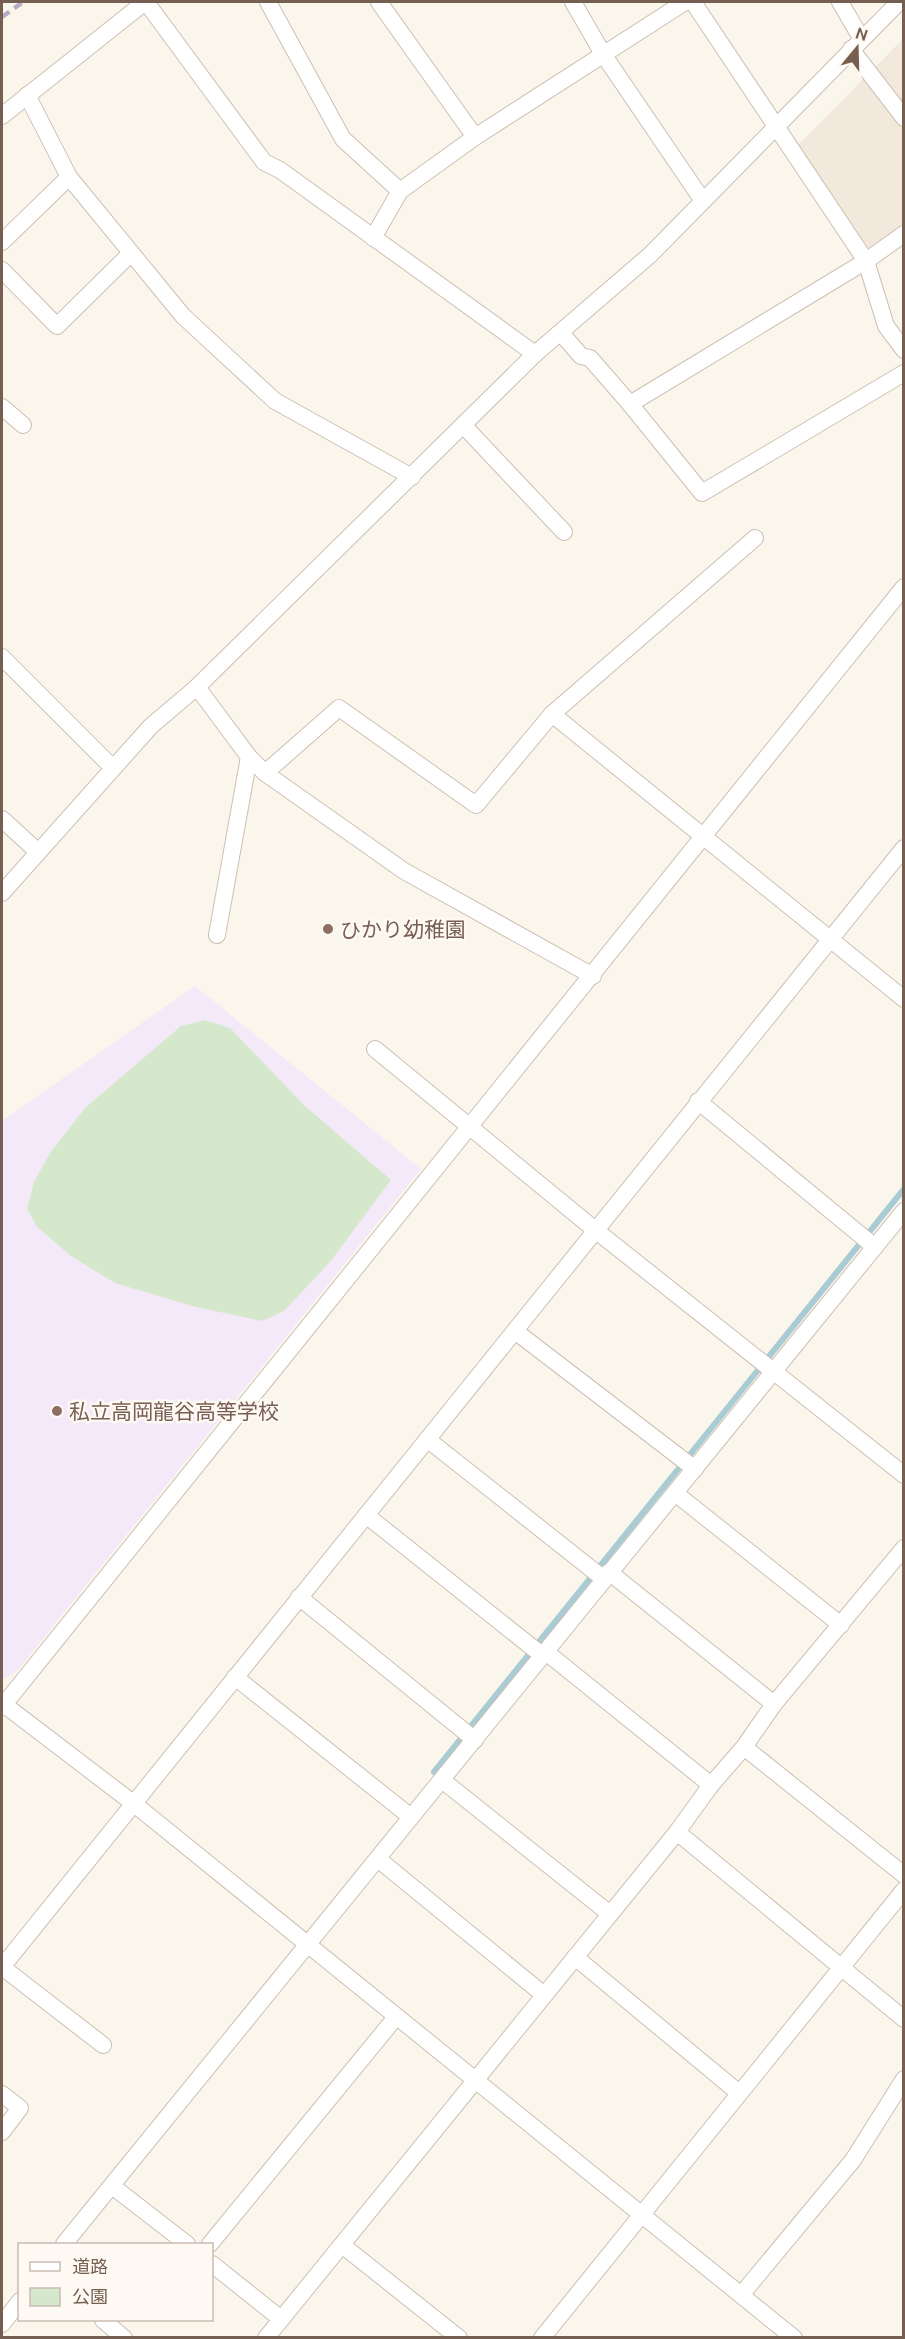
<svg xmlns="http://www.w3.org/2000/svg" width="905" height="2339" viewBox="0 0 905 2339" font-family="Ubuntu,'Noto Sans JP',sans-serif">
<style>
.residential{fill:#f2e8db}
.education{fill:#f3e9f8}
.green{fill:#d6e8cb}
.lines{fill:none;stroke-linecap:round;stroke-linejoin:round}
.stream{stroke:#a9ccd4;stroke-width:6}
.minor-casing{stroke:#cdbfb3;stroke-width:18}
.minor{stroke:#fff;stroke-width:16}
.rail{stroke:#baaac5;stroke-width:4.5;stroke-dasharray:9 6;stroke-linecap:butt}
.education-dot{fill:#8d6e63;stroke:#fefaf3;stroke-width:2}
.labels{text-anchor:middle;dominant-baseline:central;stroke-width:5;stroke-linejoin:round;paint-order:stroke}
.education-label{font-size:21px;fill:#785e54;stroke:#fefaf3;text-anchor:start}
</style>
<rect width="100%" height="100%" fill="#fbf6ec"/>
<!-- residential -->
<polygon class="residential" points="903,39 903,230 871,251 795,148"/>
<!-- education -->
<polygon class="education" points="195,986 421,1169 17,1671 2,1680 2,1121"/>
<!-- green -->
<polygon class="green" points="205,1020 230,1028 305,1106 391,1180 330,1262 284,1311 262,1321 192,1306 115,1283 71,1256 37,1227 27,1209 34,1182 50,1153 85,1108 181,1026"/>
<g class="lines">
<!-- stream -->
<polyline class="stream" points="434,1772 904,1189"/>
<!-- minor casing -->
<g class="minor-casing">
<g id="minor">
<polyline points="146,2 264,162 280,170 535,354"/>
<polyline points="268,2 343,139 400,191"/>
<polyline points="379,2 475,137"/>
<polyline points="573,2 603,54 703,201"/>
<polyline points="693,2 866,261 886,326 904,350"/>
<polyline points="840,2 861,38"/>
<polyline points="851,49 904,118"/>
<polyline points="27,95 69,177 183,316 275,401 412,477"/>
<polyline points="2,116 145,2"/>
<polyline points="904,234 866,261 630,404 702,493 904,373"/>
<polyline points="373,238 400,191 475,137 685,2"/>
<polyline points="2,242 69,177"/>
<polyline points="2,270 57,326 130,254"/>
<polyline points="561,333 581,356 590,358 630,404"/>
<polyline points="2,407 23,425"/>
<polyline points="463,425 564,532"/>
<polyline points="2,657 112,767"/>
<polyline points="197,687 249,757 265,773 404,871 593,976"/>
<polyline points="552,714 904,999"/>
<polyline points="265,773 339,708 476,805 552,714 755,538"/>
<polyline points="2,819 38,852"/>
<polyline points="2,893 151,726 197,687 535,354 650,255 899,2"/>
<polyline points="217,935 249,757"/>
<polyline points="375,1049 594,1229 904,1475"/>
<polyline points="698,1101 875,1247"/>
<polyline points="515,1331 695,1469"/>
<polyline points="427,1439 604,1579"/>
<polyline points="675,1493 841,1625"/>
<polyline points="366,1515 543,1656"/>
<polyline points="609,1572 774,1704"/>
<polyline points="299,1597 475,1740"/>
<polyline points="546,1652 711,1785"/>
<polyline points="235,1677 411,1817"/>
<polyline points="2,1703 133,1803 794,2338"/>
<path d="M2,1707C303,1334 604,961 904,587"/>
<polyline points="744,1747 904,1875"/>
<polyline points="442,1780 610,1914"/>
<polyline points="677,1832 904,2019"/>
<polyline points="378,1859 544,1995"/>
<polyline points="575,1957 739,2093"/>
<polyline points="2,1967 904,848"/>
<polyline points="2,1967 103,2045"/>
<polyline points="2,2094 20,2108 2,2132"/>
<polyline points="112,2186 187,2244"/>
<polyline points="64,2244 904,1211"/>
<polyline points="210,2244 396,2017"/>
<polyline points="342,2245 459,2338"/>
<polyline points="212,2264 281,2319"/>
<polyline points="741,2295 853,2160 904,2079"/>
<polyline points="103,2320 124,2338"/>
<polyline points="2,2324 20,2301"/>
<polyline points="266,2338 677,1832 711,1785 744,1747 774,1704 904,1548"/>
<polyline points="542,2338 904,1890"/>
</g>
</g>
<!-- minor -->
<use href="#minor" class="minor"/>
<!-- rail -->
<polyline class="rail" points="2,17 23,2"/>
</g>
<!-- markers -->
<g class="education-dot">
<circle cx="328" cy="929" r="6"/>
<circle cx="57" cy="1411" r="6"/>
</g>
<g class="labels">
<!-- education labels -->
<g class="education-label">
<text x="340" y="929">ひかり幼稚園</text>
<text x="69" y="1411">私立高岡龍谷高等学校</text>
</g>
</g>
<!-- border -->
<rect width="905" height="2339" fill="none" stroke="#745f51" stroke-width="6"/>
<!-- legend -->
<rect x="18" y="2243" width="195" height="78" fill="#fefaf3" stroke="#c7bcb2" stroke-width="1.5"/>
<rect x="30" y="2262" width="30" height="9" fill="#ffffff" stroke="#c7bcb2" stroke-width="1.5"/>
<text x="72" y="2273" font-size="18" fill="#745f51">道路</text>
<rect x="30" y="2288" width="30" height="18" fill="#d6e8cb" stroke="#c7bcb2" stroke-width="1.5"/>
<text x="72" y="2303" font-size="18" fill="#745f51">公園</text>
<!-- north arrow -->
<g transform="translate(857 48) rotate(19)" stroke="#fefaf3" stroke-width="4.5" paint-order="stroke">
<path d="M0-4.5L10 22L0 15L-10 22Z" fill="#745f51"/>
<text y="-9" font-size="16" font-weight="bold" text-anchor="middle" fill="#745f51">N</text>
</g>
</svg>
